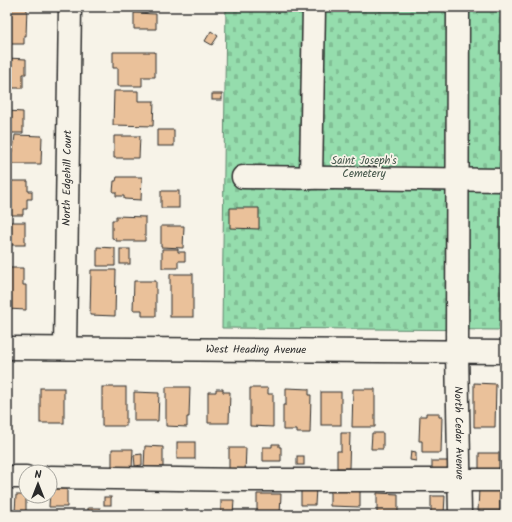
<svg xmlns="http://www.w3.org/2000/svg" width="512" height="522" viewBox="0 0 512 522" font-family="Kalam,sans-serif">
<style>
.cemetery{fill:url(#cemetery-stones);stroke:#60846c}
.building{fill:#eac19a;stroke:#2b2b2b}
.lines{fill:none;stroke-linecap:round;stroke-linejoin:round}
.minor-casing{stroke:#2b2b2b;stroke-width:25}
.minor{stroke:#f7f3e8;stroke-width:22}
.labels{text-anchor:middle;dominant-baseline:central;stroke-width:3.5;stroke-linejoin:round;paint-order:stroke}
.park-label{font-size:11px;fill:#46584c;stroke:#f7f3e8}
.street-label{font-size:11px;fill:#2b2b2b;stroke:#f7f3e8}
</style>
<defs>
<pattern id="cemetery-stones" width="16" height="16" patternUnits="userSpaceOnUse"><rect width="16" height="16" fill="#95ddad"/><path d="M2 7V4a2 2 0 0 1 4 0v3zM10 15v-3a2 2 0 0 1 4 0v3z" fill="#81be95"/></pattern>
</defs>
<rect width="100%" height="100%" fill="#f7f3e8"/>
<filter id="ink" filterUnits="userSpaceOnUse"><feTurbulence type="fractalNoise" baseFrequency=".025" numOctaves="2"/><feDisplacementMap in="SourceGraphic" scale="8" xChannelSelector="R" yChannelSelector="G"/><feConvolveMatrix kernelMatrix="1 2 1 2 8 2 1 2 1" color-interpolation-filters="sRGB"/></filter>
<g filter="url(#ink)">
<!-- cemetery -->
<polygon class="cemetery" points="226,7 505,7 505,330 222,328"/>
<!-- building -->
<g class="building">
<polygon points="7,7 27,7 26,36 24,36 24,44 7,44"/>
<rect x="120" y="7" width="14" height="3"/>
<polygon points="134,13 156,14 156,29 134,29"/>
<polygon points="211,31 218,36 212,45 205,41"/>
<polygon points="113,52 155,52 155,77 142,77 142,86 118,86 118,68 113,68"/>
<polygon points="7,58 26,59 26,74 23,74 23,88 7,88"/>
<polygon points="114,91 138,91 138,101 154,101 153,126 113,125"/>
<rect x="212" y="94" width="10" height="6"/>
<polygon points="7,111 23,112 23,133 7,133"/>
<rect x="157" y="130" width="17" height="16"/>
<polygon points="15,135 42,136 41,164 7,164 8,151 13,151"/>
<polygon points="114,136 140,136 139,158 114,158"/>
<polygon points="117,177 142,177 141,200 124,199 124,196 116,196 116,192 113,192 114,181 116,181"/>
<polygon points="7,181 28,181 28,191 32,191 32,199 27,199 27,209 23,209 23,215 8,215"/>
<rect x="161" y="191" width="18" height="17"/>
<polygon points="230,208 259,208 259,229 230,228"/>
<polygon points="116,216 145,217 145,241 116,241 116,239 112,238 112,220 116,220"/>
<rect x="7" y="222" width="18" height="23"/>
<polygon points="161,226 184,226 183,248 161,247"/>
<polygon points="97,247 115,248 115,266 97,266"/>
<rect x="120" y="249" width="10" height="15"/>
<polygon points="162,249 178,249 178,252 185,252 185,261 178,261 178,268 162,268"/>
<polygon points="7,268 23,268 23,285 26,285 26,310 7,309"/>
<polygon points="91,270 116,270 115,316 90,315"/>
<rect x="170" y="274" width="23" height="43"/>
<polygon points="134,281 156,281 156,316 142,316 142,310 133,310"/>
<polygon points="474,383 496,384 495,427 474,427"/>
<rect x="102" y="387" width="24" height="39"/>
<polygon points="166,387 190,387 189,417 187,417 187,427 166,426"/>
<rect x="40" y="388" width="24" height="35"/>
<polygon points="250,388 268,388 268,394 273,394 273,427 250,426"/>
<polygon points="286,388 309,389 309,395 311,395 310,433 297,433 297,430 283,430 283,405 286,405"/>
<polygon points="216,389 223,389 223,392 230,392 229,423 208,423 208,392 216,392"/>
<polygon points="353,389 375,389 375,427 352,427"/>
<polygon points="134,392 159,393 158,421 134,421"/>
<rect x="321" y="392" width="20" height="33"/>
<polygon points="426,413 439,413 439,417 442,417 441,453 422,453 422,441 419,441 420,416 426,416"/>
<polygon points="341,433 350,433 349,468 337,468 337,451 341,451"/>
<polygon points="372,433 383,433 383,449 371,449"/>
<rect x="177" y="442" width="18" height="17"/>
<polygon points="272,444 279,444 279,447 281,447 281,461 263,461 263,447 272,447"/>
<polygon points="145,446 163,447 163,467 144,467"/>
<polygon points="229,448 246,448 245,473 229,473"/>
<polygon points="112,449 133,449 132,469 112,469"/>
<polygon points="411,451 416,452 416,461 410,460"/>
<rect x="479" y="453" width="20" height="21"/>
<polygon points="142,454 142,465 135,466 134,455"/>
<rect x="297" y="456" width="7" height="9"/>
<rect x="432" y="461" width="18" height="15"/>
<polygon points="301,488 316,488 315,505 301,505"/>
<polygon points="330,488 360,488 360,507 330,506"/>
<polygon points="479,488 500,488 500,511 478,511"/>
<polygon points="50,489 67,489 67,507 49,507"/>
<polygon points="377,493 398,494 398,513 377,513"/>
<polygon points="257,494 281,494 280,515 257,514"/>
<polygon points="16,495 26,495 26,512 15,512"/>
<polygon points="431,496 445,496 444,514 431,514"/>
<rect x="104" y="497" width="7" height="8"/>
<rect x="502" y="498" width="3" height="11"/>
<polygon points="221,500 234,500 233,515 221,515"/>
<rect x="88" y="508" width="12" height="7"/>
<rect x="184" y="512" width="11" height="3"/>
</g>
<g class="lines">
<!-- minor casing -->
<g class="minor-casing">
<g id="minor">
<path id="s1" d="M458,7L457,351L460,515"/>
<polyline points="243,177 505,180"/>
<polyline points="311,178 314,7"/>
<path id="s2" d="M7,348L505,352"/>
<path id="s3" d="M65,348L70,7"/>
<polyline points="7,477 26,477"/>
<polyline points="50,477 243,480 505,480"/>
</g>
</g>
<!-- minor -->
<use href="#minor" class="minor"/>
</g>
</g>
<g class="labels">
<!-- park labels -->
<g class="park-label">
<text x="364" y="161">Saint Joseph's<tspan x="364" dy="13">Cemetery</tspan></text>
</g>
<!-- street labels -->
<g class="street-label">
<text stroke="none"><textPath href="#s3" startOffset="170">North Edgehill Court</textPath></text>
<text stroke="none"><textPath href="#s2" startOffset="249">West Heading Avenue</textPath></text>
<text stroke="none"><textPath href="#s1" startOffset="426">North Cedar Avenue</textPath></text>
</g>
</g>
<!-- margin -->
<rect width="512" height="522" fill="none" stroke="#f7f3e8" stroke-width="24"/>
<rect x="12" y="12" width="488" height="498" fill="none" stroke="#2b2b2b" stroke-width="1.5" filter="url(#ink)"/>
<!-- north arrow -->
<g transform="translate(38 484)"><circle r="19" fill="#f7f3e8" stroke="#a5a39c"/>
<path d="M0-3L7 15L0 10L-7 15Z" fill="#2b2b2b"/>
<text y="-6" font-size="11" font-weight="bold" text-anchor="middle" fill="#2b2b2b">N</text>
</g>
</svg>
